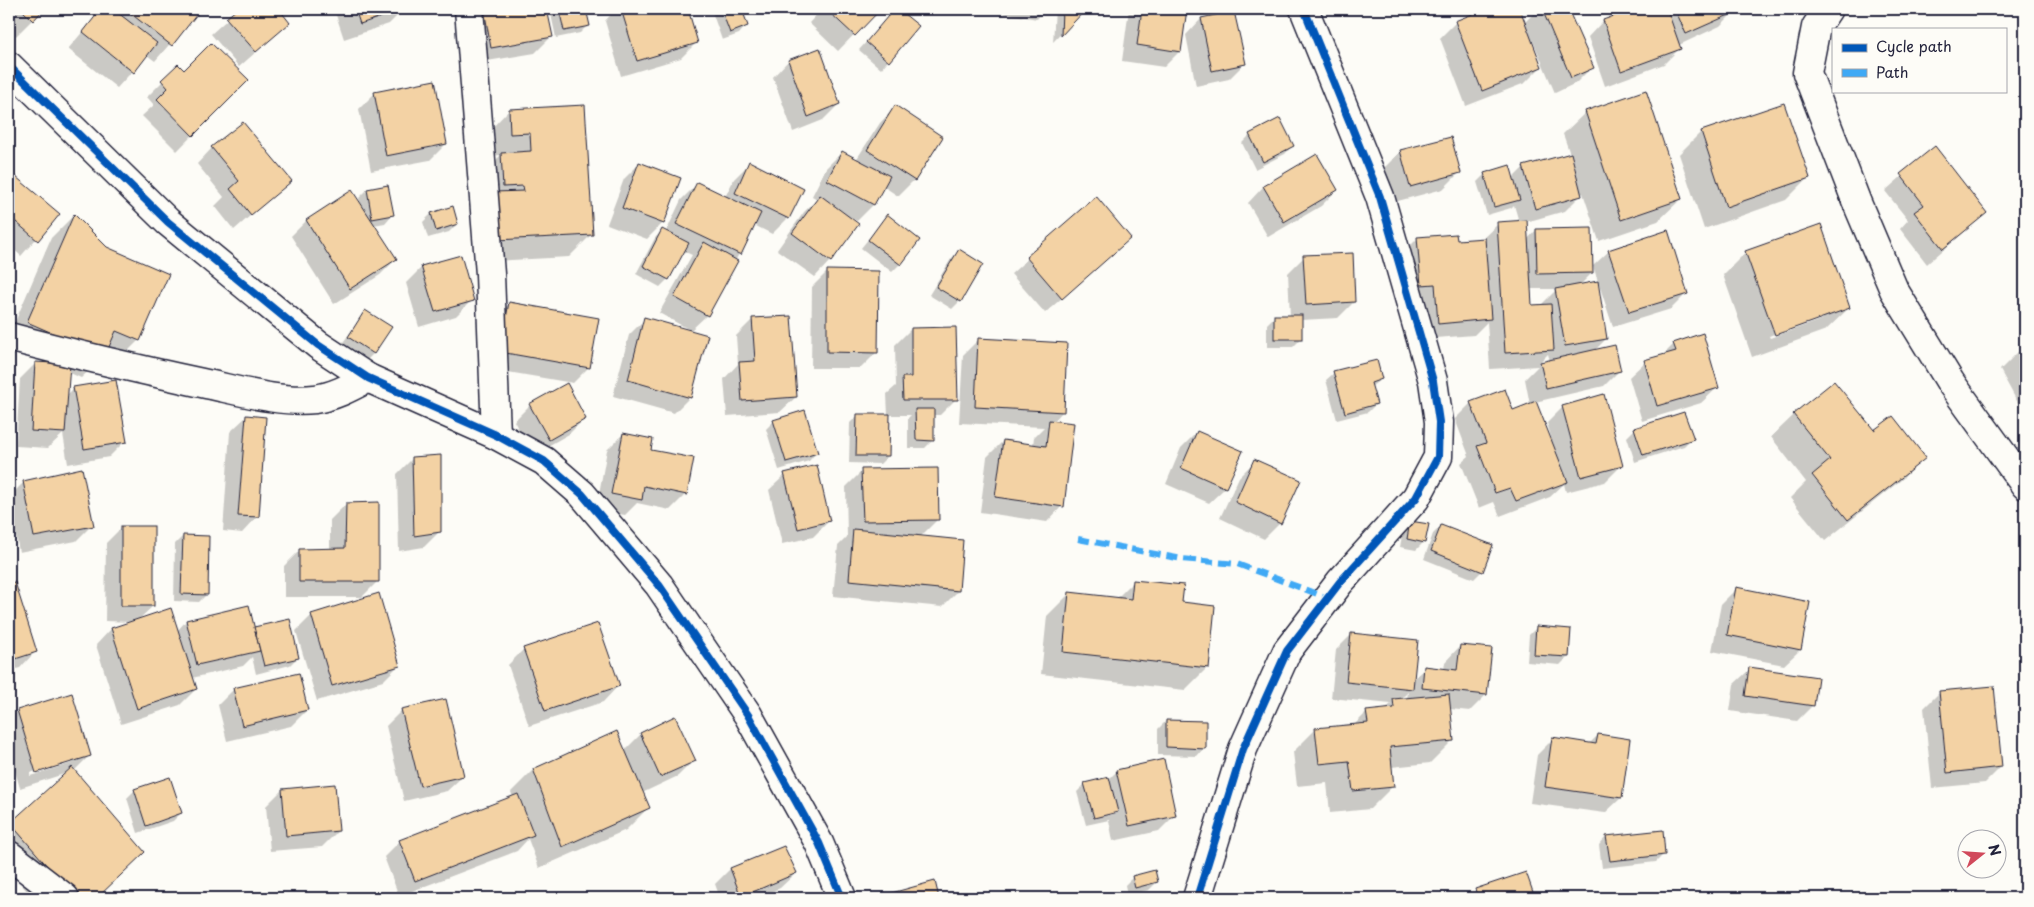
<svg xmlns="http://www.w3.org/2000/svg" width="2034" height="907" viewBox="0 0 2034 907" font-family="'Playpen Sans',sans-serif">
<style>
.shadow{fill:#0003;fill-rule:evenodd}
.building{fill:#f3d2a4;stroke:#22223b}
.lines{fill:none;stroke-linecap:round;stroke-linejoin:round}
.minor-casing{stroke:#22223b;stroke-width:31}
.minor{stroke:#fdfcf7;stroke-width:28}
.quiet{stroke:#3fa9f5;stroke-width:6;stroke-dasharray:12 6;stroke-linecap:butt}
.cycleway-casing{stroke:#fdfcf7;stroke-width:11}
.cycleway{stroke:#0057b8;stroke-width:8}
</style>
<rect width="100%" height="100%" fill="#fdfcf7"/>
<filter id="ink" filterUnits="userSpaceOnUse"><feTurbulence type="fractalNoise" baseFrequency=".02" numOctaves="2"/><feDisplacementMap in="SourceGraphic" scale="10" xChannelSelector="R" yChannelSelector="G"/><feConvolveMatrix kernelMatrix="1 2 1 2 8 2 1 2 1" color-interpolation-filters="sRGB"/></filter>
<g filter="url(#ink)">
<!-- shadow -->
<g class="shadow">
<polygon points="9,9 43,9 16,36 9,28"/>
<polygon points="102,9 111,9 116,13 120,9 200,9 155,61 147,55 117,88 68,49"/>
<polygon points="239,9 277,9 289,23 239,67 211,34"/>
<polygon points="334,9 404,9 389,24 344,39"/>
<polygon points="474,9 546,9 551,37 535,53 475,63"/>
<polygon points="550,9 585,9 588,25 580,33 556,38"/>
<polygon points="616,9 687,9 697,42 681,58 621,76 605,21"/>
<polygon points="711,9 740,9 746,26 739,34 722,40"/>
<polygon points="822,9 879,9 838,51 809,23"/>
<polygon points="896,9 917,26 881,69 859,50"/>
<polygon points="997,9 1045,9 1037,19 997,12"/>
<polygon points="1055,9 1085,9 1053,42"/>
<polygon points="1129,9 1186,9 1180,51 1164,67 1122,61"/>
<polygon points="1489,9 1518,9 1524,23 1538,9 1567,9 1592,67 1576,83 1555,93 1533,41 1531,42 1541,67 1525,83 1466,106 1440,38 1456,22"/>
<polygon points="1636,9 1736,9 1736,10 1720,26 1679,45 1680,48 1664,64 1605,86 1588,37 1603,21"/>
<polygon points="1201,19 1245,63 1229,79 1196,86 1186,35"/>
<polygon points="788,61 839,104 823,120 793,132 773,77"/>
<polygon points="178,66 184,72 247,80 177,151 142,116 154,105 147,97"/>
<polygon points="375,93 446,144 430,160 371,171 359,109"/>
<polygon points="1783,104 1808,178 1786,200 1704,229 1679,154 1701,132"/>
<polygon points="584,106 592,234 569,257 475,262 479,177 501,155 488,156 487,133 509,110"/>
<polygon points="895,107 914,180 898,196 883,186 873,205 857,221 852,218 830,261 815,277 777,250 804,212 817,199 812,196 826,168 842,152 856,160 880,123"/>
<path d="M1586,112L1681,199L1658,221L1599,241L1583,193L1565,211L1526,222L1527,240L1536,230L1592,273L1579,286L1606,339L1593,352L1620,370L1604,386L1535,402L1550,441L1552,440L1547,423L1563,407L1621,466L1605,482L1566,492L1564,484L1550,497L1500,516L1494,502L1479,508L1461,463L1469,456L1455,419L1471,403L1512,411L1530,405L1525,379L1538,366L1490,369L1487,322L1474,335L1423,339L1402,254L1418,238L1455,241L1482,239L1498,224L1519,222L1514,205L1511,208L1487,215L1477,182L1485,174L1512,179L1524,167L1570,154L1563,134ZM1530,289H1557L1540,306H1531ZM1548,354L1550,361L1538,364Z"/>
<polygon points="1250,135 1292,146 1285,154 1255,169 1242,143"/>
<polygon points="212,148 290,181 234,230 215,206 224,197 197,164"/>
<polygon points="1934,148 1986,213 1927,264 1900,229 1908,220 1885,191"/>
<polygon points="1401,151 1459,173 1443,189 1394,202 1385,167"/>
<polygon points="1317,156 1337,190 1321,206 1268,237 1248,203 1263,187"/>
<polygon points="640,163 680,179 663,223 647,239 607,224 624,179"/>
<polygon points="750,163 802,189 788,218 772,234 754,225 707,315 690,331 690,397 674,413 613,396 629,335 645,319 690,330 659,313 692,255 683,251 668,279 660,287 636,274 655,238 663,230 666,232 681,200 697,184 725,197 734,179"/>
<polygon points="9,173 58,214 21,256 9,245"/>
<polygon points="367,190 392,215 385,223 374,225 396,259 380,275 334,304 291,236 306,221 352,191 361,205 359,198"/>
<polygon points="1096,197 1130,238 1045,313 1011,274"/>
<polygon points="431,214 457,224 449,232 428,238 423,222"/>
<polygon points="74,215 139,340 116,363 103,357 81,378 68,372 66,396 74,388 125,441 109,457 68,464 63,434 48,448 16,446 20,379 36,363 47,363 9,346 9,336 51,238"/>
<polygon points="887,216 900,264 892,272 861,248"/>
<polygon points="959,251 982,264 960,301 952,309 929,295 951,259"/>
<polygon points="1609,251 1687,293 1671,309 1613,327 1593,266"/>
<path d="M1746,252L1849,308L1826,330L1752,357L1723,275ZM1823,316V319L1770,338L1769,336Z"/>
<polygon points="1304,257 1354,302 1338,318 1301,320 1301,339 1293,347 1267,347 1267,324 1275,316 1290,316 1288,273"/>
<polygon points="422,267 472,300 456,316 419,327 406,283"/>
<polygon points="828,271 877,352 861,368 811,368 812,287"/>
<polygon points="509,304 589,367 573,383 485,368 493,319"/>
<polygon points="366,311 373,354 366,361 341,345"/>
<polygon points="752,320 796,397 780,412 727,416 724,379 738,364 736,336"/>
<polygon points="911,329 956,399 940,415 933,415 933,440 925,448 908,448 908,418 911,415 889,415 888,456 880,464 849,463 850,423 858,415 888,416 887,394 896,386 895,345"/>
<polygon points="979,339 1063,411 1053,422 1062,506 1047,522 980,512 987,457 1003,441 1033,445 1034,437 1044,427 959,423 963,355"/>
<polygon points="1674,344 1717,388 1701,403 1642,421 1629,377 1645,362 1661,357"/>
<polygon points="2025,345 2025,416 2000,370"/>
<polygon points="1334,373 1381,379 1371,387 1376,404 1368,412 1337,420 1326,380"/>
<polygon points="530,405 585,418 569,434 532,455 514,421"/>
<polygon points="1794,415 1924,458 1901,480 1825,541 1790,498 1806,482 1771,437"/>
<polygon points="246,417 257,517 242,533 223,531 230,432"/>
<polygon points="774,421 816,453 809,461 779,470 766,429"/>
<polygon points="2025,424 2025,444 2020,434"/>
<polygon points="1635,429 1692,438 1684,446 1635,462 1627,437"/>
<polygon points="1197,432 1225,488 1209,503 1166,484 1181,448"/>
<polygon points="623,434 649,451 686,494 670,510 637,503 625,515 596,510 607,450"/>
<polygon points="413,458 440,531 424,547 399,551 397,474"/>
<polygon points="1255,461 1280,523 1264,539 1220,518 1239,477"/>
<polygon points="862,471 937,520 920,537 962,541 958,591 942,607 833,596 838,546 847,537 846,487"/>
<polygon points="785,475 829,521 813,537 782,544 769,490"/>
<polygon points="24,482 92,525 76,541 19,552 9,497"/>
<polygon points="346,504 378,581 362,597 284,597 284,566 300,550 330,550 330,520"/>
<polygon points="1411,522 1424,542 1416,550 1400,547 1403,530"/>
<polygon points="1441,526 1482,571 1474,579 1424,559 1433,534"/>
<polygon points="122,527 153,606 138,620 177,631 186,621 254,628 298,657 290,665 256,674 252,657 243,666 192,678 196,689 180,705 121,724 96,645 111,629 133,622 105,621 106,543"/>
<polygon points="183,536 207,594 199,602 174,601 175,544"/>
<polygon points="1134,581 1181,603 1208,667 1185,690 1041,674 1047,616 1069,594 1116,599"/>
<polygon points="14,583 35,652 20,668 9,671 9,585"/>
<polygon points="1737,588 1800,650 1784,665 1712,651 1721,604"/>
<polygon points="312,615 399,665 383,681 317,701 296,631"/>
<polygon points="1537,627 1568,657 1560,665 1527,662 1529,635"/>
<path d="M1352,634L1412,680L1425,668L1444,670L1445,662L1460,646L1486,695L1470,711L1450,709L1453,740L1430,763L1391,767L1392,787L1370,809L1330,813L1327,783L1297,786L1293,752L1316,729L1354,725L1367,712L1384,710L1391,704L1331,698L1336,650ZM1408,692L1407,699L1400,700Z"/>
<polygon points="524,649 618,686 603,702 529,726 508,665"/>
<polygon points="1750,669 1813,705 1797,721 1730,711 1734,684"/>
<polygon points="234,689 307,710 291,726 227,741 218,705"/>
<polygon points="1940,692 2001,767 1985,783 1932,788 1924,708"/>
<polygon points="402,710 463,776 447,791 404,801 386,726"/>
<path d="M17,711L89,756L74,771L121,875L96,898H33L9,870V826L67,773L20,788L9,751V720ZM72,760V763L30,776V773Z"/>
<polygon points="1166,721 1204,748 1197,756 1158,755 1158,729"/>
<polygon points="641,734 694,760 678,776 642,793 649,807 626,830 539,868 528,839 517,851 399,896 384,857 400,841 513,797 511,792 533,770 624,751"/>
<polygon points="1598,735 1621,798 1605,813 1530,803 1537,755 1553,739 1589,744"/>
<polygon points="1117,771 1175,815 1159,831 1113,841 1109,820 1086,825 1077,792 1085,784 1108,780"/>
<polygon points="135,790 181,813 173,821 138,833 127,798"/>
<polygon points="282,790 338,831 322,847 270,851 266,806"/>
<polygon points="1606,837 1664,854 1656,862 1602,868 1599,845"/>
<polygon points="730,869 796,873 780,888 757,898 720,898 715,884"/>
<polygon points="1525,874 1534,898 1468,898 1476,890"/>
<polygon points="1133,877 1157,882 1149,890 1127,895 1125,885"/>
<polygon points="934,883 938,898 879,898"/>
<polygon points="356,893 358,898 345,898"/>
<polygon points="1069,895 1070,898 1057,898"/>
</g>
<!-- building -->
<g class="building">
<polygon points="21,9 44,9 33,21"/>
<polygon points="101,9 113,9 157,43 134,73 83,32"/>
<polygon points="125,9 201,9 172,46"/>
<polygon points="237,9 279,9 290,23 256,52 226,18"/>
<polygon points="355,9 405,9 360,24"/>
<polygon points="484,9 547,9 553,37 491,48"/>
<polygon points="559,9 586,9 590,26 564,31"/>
<polygon points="621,9 688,9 698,43 637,61"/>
<polygon points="721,9 742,9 748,26 730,33"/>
<polygon points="826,9 881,9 855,36"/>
<polygon points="894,9 898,9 919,26 889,62 866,42"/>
<polygon points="1062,9 1086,9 1061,36"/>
<polygon points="1142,9 1187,9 1181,52 1137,45"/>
<polygon points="1485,9 1520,9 1542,67 1482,91 1455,21"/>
<polygon points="1542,9 1568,9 1594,68 1571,78"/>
<polygon points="1633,9 1667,9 1681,49 1621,71 1603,20"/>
<polygon points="1675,9 1737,9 1738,11 1686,34"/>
<polygon points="1234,11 1246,64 1212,71 1201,18"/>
<polygon points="211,43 249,80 193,136 157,99 168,88 161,80 178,64 184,70"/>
<polygon points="820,48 840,104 808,117 788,60"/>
<polygon points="435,80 447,144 386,156 374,92"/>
<polygon points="1646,90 1682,199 1621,220 1585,111"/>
<polygon points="1784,103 1810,178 1726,207 1701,131"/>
<polygon points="585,105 593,235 497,240 494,192 524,191 523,186 503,187 501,153 531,151 530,133 510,134 509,109"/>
<polygon points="895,105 943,137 915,181 867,150"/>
<polygon points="1280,118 1294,146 1263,162 1249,134"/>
<polygon points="243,122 292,181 251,215 230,189 239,181 211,147"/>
<polygon points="1451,137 1461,173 1410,187 1400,150"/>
<polygon points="1935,146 1987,213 1943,249 1914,212 1924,205 1900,174"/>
<polygon points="842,151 890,176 874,205 827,180"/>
<polygon points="1571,153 1582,196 1535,209 1523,166"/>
<polygon points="1317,154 1338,190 1284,222 1263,186"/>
<polygon points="749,161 804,189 789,219 735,193"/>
<polygon points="639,162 681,178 664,224 622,208"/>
<polygon points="1510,165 1520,200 1494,207 1484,173"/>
<polygon points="9,171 60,214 38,241 9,216"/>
<polygon points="697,182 761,213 741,255 676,224"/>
<polygon points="388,185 394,215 372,219 367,189"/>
<polygon points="352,190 397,259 350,289 306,220"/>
<polygon points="820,195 859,224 831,262 792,233"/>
<polygon points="1096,196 1131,238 1062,299 1026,257"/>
<polygon points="453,206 458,224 436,231 431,213"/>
<polygon points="74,214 107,247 169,274 140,341 116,331 105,356 27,322"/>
<polygon points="887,214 920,240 901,265 868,240"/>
<polygon points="1527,220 1532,305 1551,304 1554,350 1505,353 1497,222"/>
<polygon points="1821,224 1850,308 1775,335 1745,251"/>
<polygon points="1592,228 1593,273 1537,274 1536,229"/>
<polygon points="662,229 689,243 669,280 643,266"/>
<polygon points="1668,230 1688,294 1629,312 1608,250"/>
<polygon points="1456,234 1457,240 1485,238 1491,319 1438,324 1435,284 1421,285 1417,237"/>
<polygon points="704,242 738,261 708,316 674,297"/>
<polygon points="959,249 983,264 961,302 936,287"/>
<polygon points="1353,253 1355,302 1306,305 1303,255"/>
<polygon points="461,255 474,301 435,312 421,266"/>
<polygon points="827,270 879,271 878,353 827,352"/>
<polygon points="1598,281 1607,339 1565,346 1555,289"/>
<polygon points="509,302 599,318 590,368 500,352"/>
<polygon points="365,310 392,327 374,354 348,337"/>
<rect x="1274" y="315" width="28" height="24"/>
<polygon points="791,316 797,397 742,401 739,362 755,361 752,318"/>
<polygon points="644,317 708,335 691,398 628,380"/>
<polygon points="956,327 958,400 903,400 902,377 911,377 911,328"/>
<polygon points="1703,333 1719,388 1657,406 1644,360 1676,351 1673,343"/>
<polygon points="978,338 1067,343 1064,412 975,407"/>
<polygon points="1615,345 1621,371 1546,388 1540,362"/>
<polygon points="1377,360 1382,379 1371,383 1377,404 1345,413 1333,371"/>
<polygon points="35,362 70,364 65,433 31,431"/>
<polygon points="116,380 127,442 84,449 73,387"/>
<polygon points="1834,381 1874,430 1893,416 1926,458 1848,520 1812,475 1830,460 1793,414"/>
<polygon points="567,383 586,419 549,440 529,404"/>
<polygon points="1505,389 1513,410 1536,401 1568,482 1516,501 1510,488 1495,493 1477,446 1486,443 1470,402"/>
<polygon points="1604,394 1623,466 1581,477 1562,406"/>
<polygon points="915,409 934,409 934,441 916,440"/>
<polygon points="805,410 818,453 786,462 773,420"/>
<polygon points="1684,412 1694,439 1643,455 1634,428"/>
<polygon points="857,414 890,414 889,456 856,456"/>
<polygon points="246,415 266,417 259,517 238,516"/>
<polygon points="1049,420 1074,423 1064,507 995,497 1003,440 1046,446"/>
<polygon points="1197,431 1243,451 1226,488 1181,468"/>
<polygon points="623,433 653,439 651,450 694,458 687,495 644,486 642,500 611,494"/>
<polygon points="441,455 441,532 414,536 412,457"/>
<polygon points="1254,459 1301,480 1281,524 1235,502"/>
<polygon points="817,465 830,521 798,529 784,473"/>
<polygon points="82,468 94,526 34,537 23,481"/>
<polygon points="938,468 939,520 863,521 861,469"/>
<polygon points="379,502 379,582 299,582 299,549 345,548 346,503"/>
<polygon points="1410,521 1429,524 1425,543 1407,539"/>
<polygon points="1441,525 1493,545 1483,572 1431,551"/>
<rect x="121" y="526" width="33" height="80"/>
<polygon points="853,529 963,540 959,591 849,580"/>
<polygon points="183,535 209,536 208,595 181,594"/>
<polygon points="1133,580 1184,585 1182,602 1215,606 1209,668 1063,652 1069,592 1131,599"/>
<polygon points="15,582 37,652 9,661 9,583"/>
<polygon points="1736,587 1810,602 1801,650 1727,635"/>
<polygon points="379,593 400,666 332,686 311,614"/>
<polygon points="249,605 260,651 197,665 186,620"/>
<polygon points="171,608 197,689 137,709 111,628"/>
<polygon points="290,619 299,658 264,666 254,627"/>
<polygon points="598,623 620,686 545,711 523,648"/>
<polygon points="1536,626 1571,629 1569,657 1534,655"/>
<polygon points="1351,633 1418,640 1413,689 1346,682"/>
<polygon points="1460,645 1492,648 1487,695 1422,688 1424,666 1457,670"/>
<polygon points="1749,667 1818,677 1814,706 1745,696"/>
<polygon points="299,673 308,710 242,726 233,688"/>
<polygon points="1994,686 2002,767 1947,773 1939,691"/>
<polygon points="72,693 91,756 36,773 17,710"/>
<polygon points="1449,694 1454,741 1390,747 1394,787 1353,791 1349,761 1319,764 1315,728 1368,723 1366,711 1394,708 1393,699"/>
<polygon points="446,699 464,776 420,786 401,709"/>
<polygon points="675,716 696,761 660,777 640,733"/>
<polygon points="1166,720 1206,721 1206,749 1166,747"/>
<polygon points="617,731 650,808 562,847 533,769"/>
<polygon points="1598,734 1630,739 1622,798 1545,787 1552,737 1596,744"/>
<polygon points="1164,759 1176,816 1129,826 1116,770"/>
<polygon points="72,767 145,852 97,898 75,898 10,823"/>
<polygon points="170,777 182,813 146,826 134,789"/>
<polygon points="1109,777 1118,812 1094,818 1084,783"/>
<polygon points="335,784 339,831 286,836 282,789"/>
<polygon points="518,794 534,835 415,881 399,840"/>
<polygon points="1663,830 1665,855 1610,861 1606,836"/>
<polygon points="784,846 797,873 741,897 730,868"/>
<polygon points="1155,870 1158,882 1135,888 1132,876"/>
<polygon points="1526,872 1535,898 1478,898 1475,889"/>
<polygon points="935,881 939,898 877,898 877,897"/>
</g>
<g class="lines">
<!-- minor casing -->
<g class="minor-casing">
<g id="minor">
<polyline points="469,9 490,274 496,435"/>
<polyline points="1828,9 1816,27 1807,73 1857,203 1894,290 1951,383 2025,485"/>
<polyline points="9,66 168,222 318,345 368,378 496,435 544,461 582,494 659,585 748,715 819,843 842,898"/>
<path d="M9,337C73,354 137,369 202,383C237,390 279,403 315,399C335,396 351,387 368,378"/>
<polyline points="9,855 65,898"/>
<polyline points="1197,898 1243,749 1287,651 1340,582 1416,498 1438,457 1439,422 1433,381 1380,197 1304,9"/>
</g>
</g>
<!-- minor -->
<use href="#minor" class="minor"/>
<!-- quiet -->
<polyline class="quiet" points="1078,539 1182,559 1237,564 1328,598"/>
<!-- cycleway casing -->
<g class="cycleway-casing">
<g id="cycleway">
<polyline points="9,66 168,222 318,345 368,378 496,435 544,461 582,494 659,585 748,715 819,843 842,898"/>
<polyline points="1197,898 1243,749 1287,651 1340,582 1416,498 1438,457 1439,422 1433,381 1380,197 1304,9"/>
</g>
</g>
<!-- cycleway -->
<use href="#cycleway" class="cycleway"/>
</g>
</g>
<!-- margin -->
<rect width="2034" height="907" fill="none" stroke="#fdfcf7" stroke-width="30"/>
<rect x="15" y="15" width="2004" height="877" fill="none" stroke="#22223b" stroke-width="2" filter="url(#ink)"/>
<!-- legend -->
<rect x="1832" y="28" width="175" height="65" fill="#fdfcf7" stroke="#a5a5ac"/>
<rect x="1842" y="44" width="25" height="8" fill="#0057b8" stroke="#a5a5ac"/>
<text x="1876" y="52" font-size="15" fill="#22223b">Cycle path</text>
<rect x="1842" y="69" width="25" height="8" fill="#3fa9f5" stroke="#a5a5ac"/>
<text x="1876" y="78" font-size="15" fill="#22223b">Path</text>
<!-- north arrow -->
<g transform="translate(1982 854) rotate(73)"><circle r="24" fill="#fdfcf7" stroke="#a5a5ac"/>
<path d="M0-4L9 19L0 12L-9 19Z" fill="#d1495b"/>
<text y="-8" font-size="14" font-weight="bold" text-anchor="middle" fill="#22223b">N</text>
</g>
</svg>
